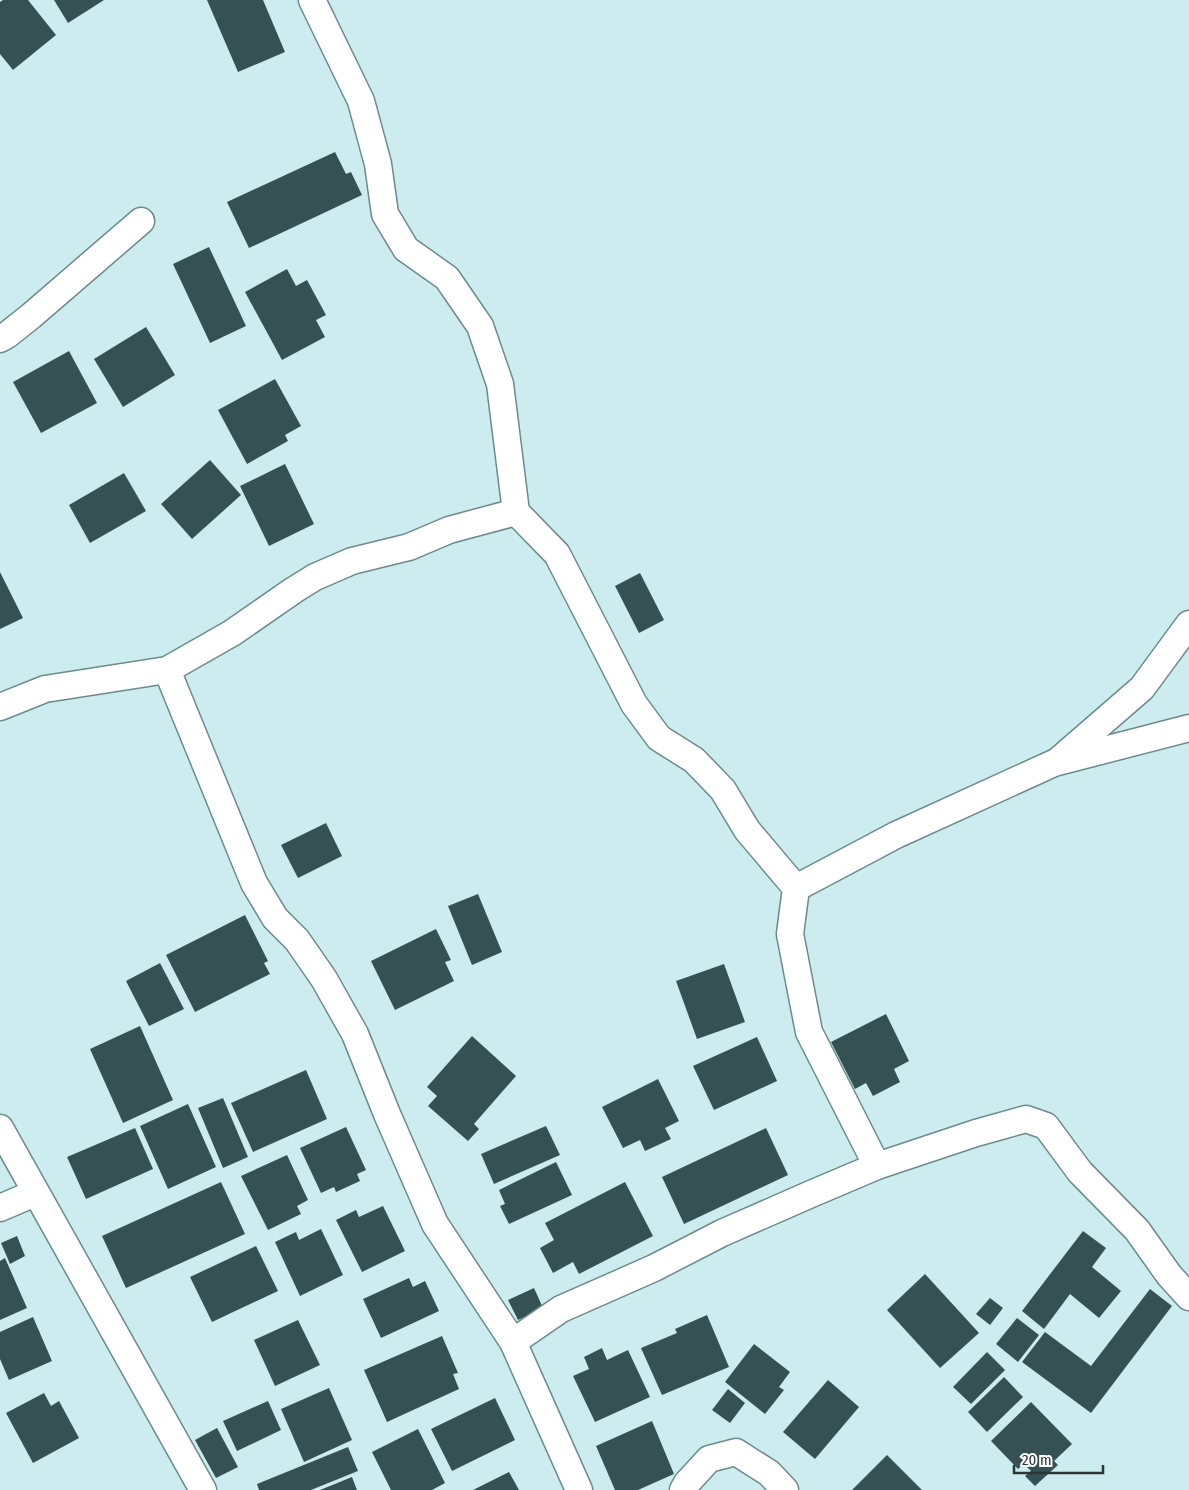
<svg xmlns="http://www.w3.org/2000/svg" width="1189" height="1490" viewBox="0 0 1189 1490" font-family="'Fira Sans Condensed',sans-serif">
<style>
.building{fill:#365154}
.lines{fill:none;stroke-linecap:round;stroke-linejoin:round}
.street-casing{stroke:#6d8a8d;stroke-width:29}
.street{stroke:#fff;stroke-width:26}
</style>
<rect width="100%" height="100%" fill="#cdecef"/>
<!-- building -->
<g class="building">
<polygon points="3,0 28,0 56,35 13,70 0,54 0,2"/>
<polygon points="54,0 104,0 68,23"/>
<polygon points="207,0 263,0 285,52 238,72"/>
<polygon points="335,152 346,174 351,172 362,195 249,248 227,202"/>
<polygon points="209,247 246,326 210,343 173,264"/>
<polygon points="287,269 296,286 307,280 326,315 316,320 325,337 282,360 245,292"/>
<polygon points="146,327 175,375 123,407 94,359"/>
<polygon points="69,351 97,403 41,433 13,382"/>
<polygon points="275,379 301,426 285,435 288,441 247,464 218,410"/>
<polygon points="210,460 241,495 192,539 161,504"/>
<polygon points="285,464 314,524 269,546 240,486"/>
<polygon points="124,473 146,511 90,543 69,505"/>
<polygon points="0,572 23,618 0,629"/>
<polygon points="640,573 664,620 639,633 615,586"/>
<polygon points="326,823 342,856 298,878 281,845"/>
<polygon points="478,894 502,952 472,965 448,906"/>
<polygon points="245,915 268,961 264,963 270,974 195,1012 166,955"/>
<polygon points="436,929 451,960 445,962 454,981 395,1010 371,961"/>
<polygon points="160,963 184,1009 149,1026 126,981"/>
<polygon points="724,964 745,1022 697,1039 676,981"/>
<polygon points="886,1014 909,1061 894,1069 900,1082 873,1096 866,1083 855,1089 831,1042"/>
<polygon points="140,1026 173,1100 123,1123 90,1049"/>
<polygon points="472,1036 516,1076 474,1124 479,1129 468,1141 428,1106 437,1096 427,1087"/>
<polygon points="757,1037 777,1081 714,1110 693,1066"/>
<polygon points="306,1070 327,1119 253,1152 231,1103"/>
<polygon points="658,1079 679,1121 665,1128 671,1139 645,1151 640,1140 623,1148 602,1107"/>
<polygon points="223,1098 248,1157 223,1168 198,1108"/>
<polygon points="188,1104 216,1167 168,1189 140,1126"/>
<polygon points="546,1126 560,1155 494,1184 481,1154"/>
<polygon points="346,1127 366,1170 357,1174 360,1181 336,1192 334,1187 321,1193 300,1148"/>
<polygon points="135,1128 153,1169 86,1199 67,1157"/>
<polygon points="766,1128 788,1175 684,1224 662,1177"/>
<polygon points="287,1155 308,1200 297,1206 301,1214 268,1230 241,1176"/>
<polygon points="556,1162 572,1195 509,1224 500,1206 505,1204 499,1190"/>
<polygon points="221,1182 245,1234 126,1288 102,1236"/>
<polygon points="625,1182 653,1236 579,1274 573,1262 553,1273 540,1248 554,1240 545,1223"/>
<polygon points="383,1206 405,1251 362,1272 336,1220 356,1210 359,1217"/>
<polygon points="321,1229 343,1275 300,1296 275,1242 296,1232 299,1240"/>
<polygon points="1083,1231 1106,1248 1092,1267 1121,1291 1099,1318 1070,1294 1044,1329 1022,1311"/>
<polygon points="17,1236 25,1256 10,1264 1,1243"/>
<polygon points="256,1246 278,1291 212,1322 190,1277"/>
<polygon points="5,1258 27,1308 0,1320 0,1261"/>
<polygon points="925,1274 979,1333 940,1368 887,1310"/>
<polygon points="409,1278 413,1287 425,1281 439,1311 381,1338 363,1299"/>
<polygon points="534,1288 543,1308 518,1320 508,1300"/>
<polygon points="1150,1289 1172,1306 1091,1413 1022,1362 1045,1332 1091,1366"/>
<polygon points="990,1298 1003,1308 990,1325 976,1314"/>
<polygon points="707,1315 729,1367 662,1395 641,1348 677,1333 675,1329"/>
<polygon points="33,1317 52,1361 9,1380 0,1359 0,1332"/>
<polygon points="1017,1318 1039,1335 1018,1362 996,1344"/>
<polygon points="298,1320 320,1365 275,1386 254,1340"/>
<polygon points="442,1336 458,1373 453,1374 459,1389 387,1422 364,1370"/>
<polygon points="754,1344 790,1372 779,1387 784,1390 765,1414 725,1382"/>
<polygon points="602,1348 607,1360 628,1350 650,1397 595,1422 573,1376 589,1369 584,1357"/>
<polygon points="987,1352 1005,1370 971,1404 953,1387"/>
<polygon points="1004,1377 1023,1397 987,1432 968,1412"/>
<polygon points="828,1380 859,1407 815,1459 783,1432"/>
<polygon points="329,1388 352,1440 304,1462 281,1409"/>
<polygon points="728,1389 745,1403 730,1423 712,1410"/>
<polygon points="44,1393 51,1406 59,1401 79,1438 33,1463 6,1413"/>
<polygon points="495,1398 515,1440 452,1471 431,1429"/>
<polygon points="268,1401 281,1430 237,1451 223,1421"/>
<polygon points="1031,1402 1072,1444 1054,1461 1058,1465 1035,1486 1025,1476 1031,1471 1024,1464 1018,1469 991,1441"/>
<polygon points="652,1421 674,1474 638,1490 615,1490 596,1446"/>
<polygon points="217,1428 238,1467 216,1478 195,1440"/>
<polygon points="418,1429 445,1483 432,1490 391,1490 372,1452"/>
<polygon points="348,1447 358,1471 311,1490 259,1490 257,1484"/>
<polygon points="887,1455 922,1490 852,1490"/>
<polygon points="509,1472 519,1490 473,1490"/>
<polygon points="352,1477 357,1490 320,1490"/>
</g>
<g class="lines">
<!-- street casing -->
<g class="street-casing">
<g id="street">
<polyline points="312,0 361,101 378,164 385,214 406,249 447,278 480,326 500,384 516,512 557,554 634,704 659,738 694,760 723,790 747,830 796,888 790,934 809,1032 877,1166"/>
<polyline points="0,339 7,335 31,316 141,221"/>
<polyline points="167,670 254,883 275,918 297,940 324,979 355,1034 387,1114 435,1224 513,1342 579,1490"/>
<polyline points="0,707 45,689 167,670 232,633 294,590 315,577 352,561 409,547 449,530 516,512"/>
<polyline points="1059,760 1142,688 1189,624"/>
<polyline points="796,888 896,835 1054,763 1189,728"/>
<polyline points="0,1128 203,1490"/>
<polyline points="0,1208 35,1193"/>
<polyline points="513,1342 561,1309 654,1268 722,1233 811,1194 877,1166 976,1133 1026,1119 1046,1126 1080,1172 1137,1230 1169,1275 1189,1297"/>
<polyline points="683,1490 687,1483 709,1459 736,1452 769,1473 785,1490"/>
</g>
</g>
<!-- street -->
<use href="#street" class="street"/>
</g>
<!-- scale -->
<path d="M1014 1465v8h89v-8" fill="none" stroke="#2a3637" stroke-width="2.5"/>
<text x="1022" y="1465" font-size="15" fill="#2a3637" stroke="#ffffff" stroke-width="4" paint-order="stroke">20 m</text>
</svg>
